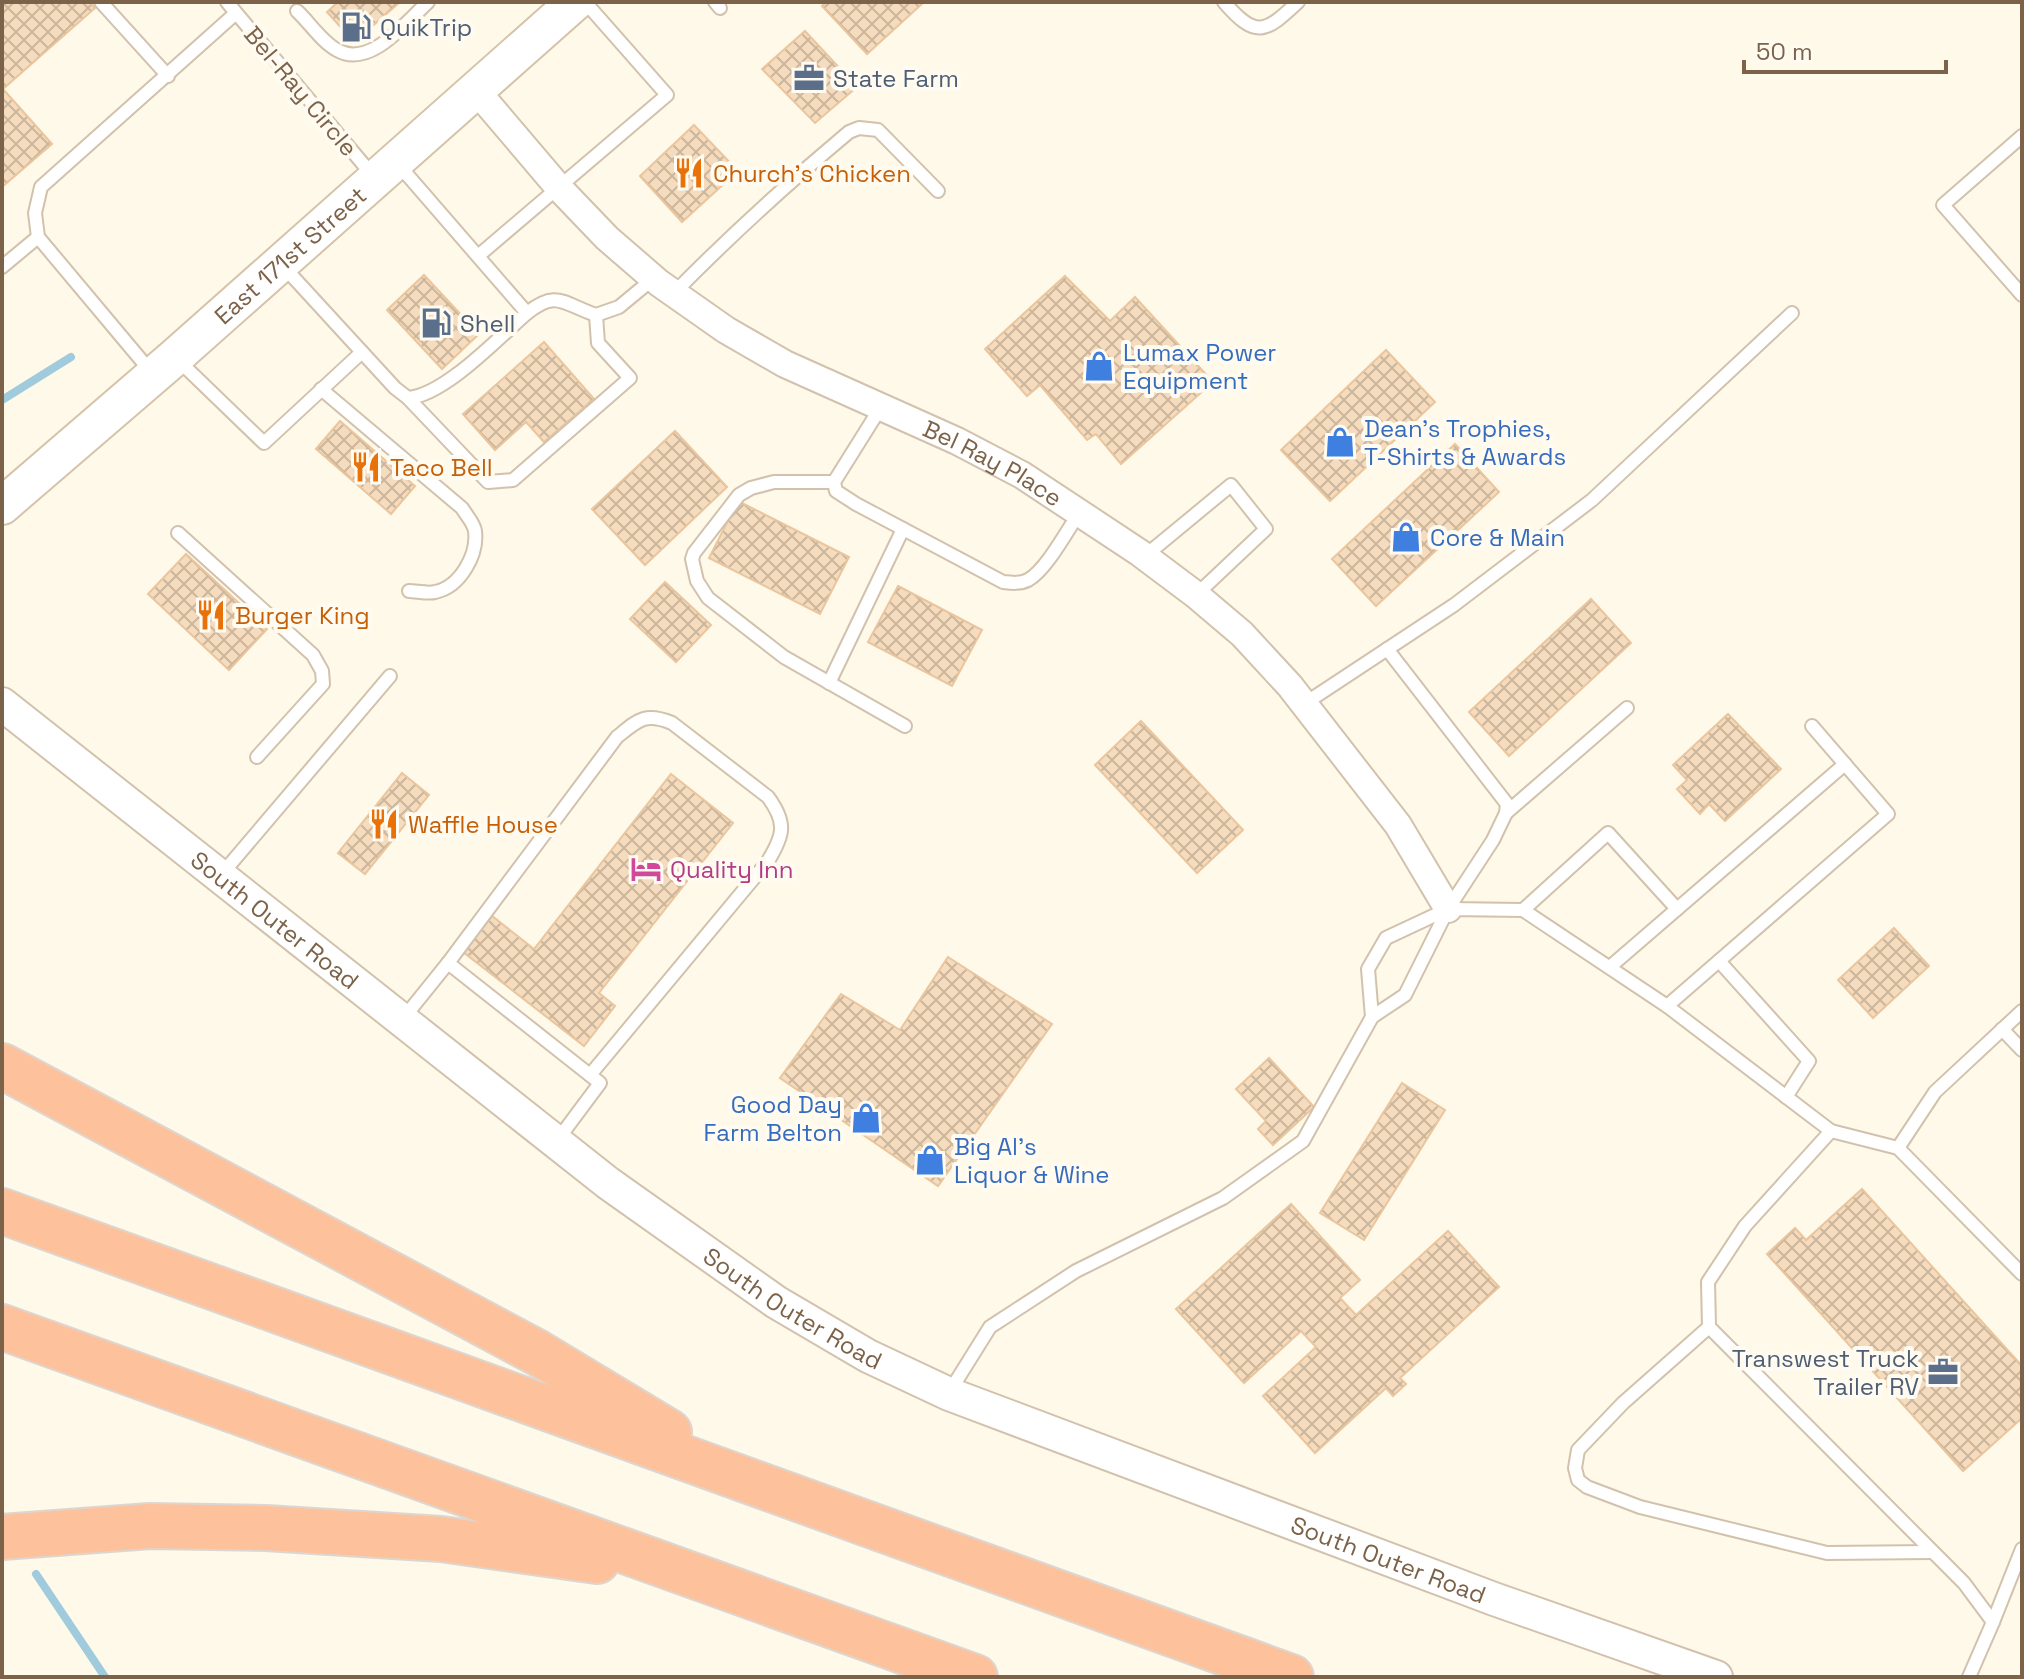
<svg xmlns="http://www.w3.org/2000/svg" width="2024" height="1679" viewBox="0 0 2024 1679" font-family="'Space Grotesk',sans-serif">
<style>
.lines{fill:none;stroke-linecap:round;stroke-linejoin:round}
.stream{stroke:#a0cbdd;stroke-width:8}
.building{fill:url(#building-cross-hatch);stroke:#eac59d;stroke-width:2}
.service-casing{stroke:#d2c2ad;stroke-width:16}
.minor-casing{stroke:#d2c2ad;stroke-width:30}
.tertiary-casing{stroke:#d2c2ad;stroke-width:36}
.secondary-casing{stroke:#d6c3aa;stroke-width:40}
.motorway-casing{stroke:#ddd6d0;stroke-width:48}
.service{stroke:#fff;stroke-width:12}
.minor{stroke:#fff;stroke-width:26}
.tertiary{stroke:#fff;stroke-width:32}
.secondary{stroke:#fff;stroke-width:36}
.motorway{stroke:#fdc29c;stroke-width:44}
.labels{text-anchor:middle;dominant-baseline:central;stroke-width:8;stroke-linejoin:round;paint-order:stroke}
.service-label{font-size:24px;fill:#4e5e75;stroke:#fffbf1;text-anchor:start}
.street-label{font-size:24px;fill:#7c6249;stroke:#fffbf1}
.food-label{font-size:24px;fill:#c56008;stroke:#fffbf1;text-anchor:start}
.shop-label{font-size:24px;fill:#366cbe;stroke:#fffbf1;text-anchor:start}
.hotel-label{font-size:24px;fill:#b23c85;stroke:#fffbf1;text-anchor:start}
</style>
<defs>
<pattern id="building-cross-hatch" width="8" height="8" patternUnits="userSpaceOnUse" patternTransform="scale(2)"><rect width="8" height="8" fill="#f6dcbe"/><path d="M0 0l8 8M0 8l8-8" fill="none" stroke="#ccb69c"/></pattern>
</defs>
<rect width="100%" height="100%" fill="#fef9e9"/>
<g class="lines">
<!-- stream -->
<g class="stream">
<polyline points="2,400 71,357"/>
<polyline points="36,1574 105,1677"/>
</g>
</g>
<!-- building -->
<g class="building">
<polygon points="2,2 89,2 95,8 3,89 52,144 2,187"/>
<polygon points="338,2 400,2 354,42 327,12"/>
<polygon points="826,2 924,2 867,54 822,6"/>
<polygon points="805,31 857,87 815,123 762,69"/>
<polygon points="694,125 738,171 682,222 640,176"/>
<polygon points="424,275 479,334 442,369 387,310"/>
<polygon points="1065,276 1110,321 1135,297 1213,382 1121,464 1096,434 1087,440 1040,385 1027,396 985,349"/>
<polygon points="544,342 594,399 544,442 526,422 495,450 463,414"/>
<polygon points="1386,350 1435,402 1330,501 1281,450"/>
<polygon points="340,421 415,486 391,514 316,449"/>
<polygon points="675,431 727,487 645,565 592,509"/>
<polygon points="1455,444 1499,492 1376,606 1332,559"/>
<polygon points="738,501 849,557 820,614 709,558"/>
<polygon points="186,554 267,629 229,670 148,594"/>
<polygon points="665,582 711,625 676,662 630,619"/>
<polygon points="898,586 982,630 952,686 868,642"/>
<polygon points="1591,599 1631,643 1509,756 1469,712"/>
<polygon points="1728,714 1781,769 1725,821 1709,804 1700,814 1677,789 1687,780 1673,765"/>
<polygon points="1141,721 1243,830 1197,873 1095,765"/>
<polygon points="402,773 429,795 365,874 338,853"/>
<polygon points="671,774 733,823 599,993 615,1006 584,1046 463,952 492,916 534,949"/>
<polygon points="1894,928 1929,966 1873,1018 1838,980"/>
<polygon points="948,957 1052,1024 938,1186 780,1078 841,994 900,1030"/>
<polygon points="1269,1058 1314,1107 1273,1145 1258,1129 1266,1121 1236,1089"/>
<polygon points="1402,1083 1445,1110 1364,1240 1320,1213"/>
<polygon points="1862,1189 2022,1366 2022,1418 1963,1471 1767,1254 1795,1228 1806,1240"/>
<polygon points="1291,1204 1360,1280 1340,1298 1356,1315 1448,1231 1499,1287 1400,1378 1406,1384 1393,1396 1386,1388 1315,1453 1263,1396 1316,1347 1301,1331 1244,1383 1176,1309"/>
</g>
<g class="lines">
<!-- service casing -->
<g class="service-casing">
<g id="service">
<polyline points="101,2 168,76"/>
<polyline points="227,2 374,177"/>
<polyline points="715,2 720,8"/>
<path d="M1224,2C1256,39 1265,33 1298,2"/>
<path d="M297,11C309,22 322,42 337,50C370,69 405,23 428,2"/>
<polyline points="2022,136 1943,205 2022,295"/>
<polyline points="478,256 667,95 585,2"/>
<path d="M283,266L395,388L408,398C445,395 498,338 527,313L397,163"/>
<polyline points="2,267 38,237"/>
<path d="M674,293C730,236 788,183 849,132L859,128L878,130L938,191"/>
<path d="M527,313C557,289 563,304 596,315L619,307L654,278"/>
<polyline points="178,360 264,443 362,352"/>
<polyline points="152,373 38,237 35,213 41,187 236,13"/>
<path d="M321,389L462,508C466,515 474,523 475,531C478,555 460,587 435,592C428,594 416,591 409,591"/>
<polyline points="408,398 488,482 513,480 630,378 598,343 596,315"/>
<path d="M881,407L834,482L836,491L856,504L1003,582C1012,583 1020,584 1028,580C1046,570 1067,531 1079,513"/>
<polyline points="834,482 774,482 751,488 739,495 694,553 692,559 697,581 708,598 784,657 905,726"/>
<polyline points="178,533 313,655 322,671 323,684 257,757"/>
<polyline points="1145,556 1231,485 1266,529 1196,595"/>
<polyline points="829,683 903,529"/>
<polyline points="1304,704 1454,605 1592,500 1792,313"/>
<polyline points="1506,813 1627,708"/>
<polyline points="221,875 390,676"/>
<polyline points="1523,910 1608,833 1677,909"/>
<polyline points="1719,961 1809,1061 1786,1097"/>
<path d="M448,963L617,737C638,720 645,712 672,723L768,797C787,823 784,835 768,861L590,1075"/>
<polyline points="1611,966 1845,764"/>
<polyline points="1667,1006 1888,814 1812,726"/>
<polyline points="1372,1017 1368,969 1386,938 1448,909 1523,910 1667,1006 1831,1131 1745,1226 1708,1282 1709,1327 1964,1583 1993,1622 1969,1677"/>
<polyline points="402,1020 448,963 600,1083 556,1142"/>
<polyline points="2002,1029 2022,1050"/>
<polyline points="1831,1131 1898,1148 2022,1274"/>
<polyline points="1898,1148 1935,1092 2022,1011"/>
<polyline points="1709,1327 1623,1403 1578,1450 1575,1468 1578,1480 1587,1487 1640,1507 1827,1553 1932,1552"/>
<polyline points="950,1391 990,1327 1076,1271 1223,1198 1303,1141 1372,1017 1405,995 1448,909 1493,840 1506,813 1507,804 1387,649"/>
<polyline points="1993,1622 2022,1549"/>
</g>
</g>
<!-- minor casing -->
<g class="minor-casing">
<g id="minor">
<path id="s1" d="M475,89L560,189L607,238L659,283L726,330L785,364L957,441L1022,475L1140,553L1196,595L1242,634L1290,686L1398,825L1448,909"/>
</g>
</g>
<!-- tertiary casing -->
<g class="tertiary-casing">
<g id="tertiary">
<path id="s2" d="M2,704L608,1183L776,1302L868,1356L949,1394L1494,1599L1716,1677"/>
</g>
</g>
<!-- secondary casing -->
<g class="secondary-casing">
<g id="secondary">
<path id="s3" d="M2,506L175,357L575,2"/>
</g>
</g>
<!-- motorway casing -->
<g class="motorway-casing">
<g id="motorway">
<polyline points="2,1066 538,1353 669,1432"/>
<polyline points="2,1211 1291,1677"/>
<polyline points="2,1327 975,1677"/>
<polyline points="2,1537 150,1526 266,1528 441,1539 597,1561"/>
</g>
</g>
<!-- service -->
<use href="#service" class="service"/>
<!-- minor -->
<use href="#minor" class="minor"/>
<!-- tertiary -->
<use href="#tertiary" class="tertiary"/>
<!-- secondary -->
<use href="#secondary" class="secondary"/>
<!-- motorway -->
<use href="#motorway" class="motorway"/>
</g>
<!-- icons -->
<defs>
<g id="fuel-bare" transform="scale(2.4)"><path d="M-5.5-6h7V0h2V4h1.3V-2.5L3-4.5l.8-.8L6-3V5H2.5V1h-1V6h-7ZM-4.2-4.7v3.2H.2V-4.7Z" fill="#5c6f8a" stroke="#fffbf1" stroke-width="2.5" paint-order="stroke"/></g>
<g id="office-bare" transform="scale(2.4)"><path d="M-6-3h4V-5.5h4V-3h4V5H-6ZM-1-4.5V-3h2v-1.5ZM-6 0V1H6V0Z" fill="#5c6f8a" stroke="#fffbf1" stroke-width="2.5" paint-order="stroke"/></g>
<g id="restaurant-bare" transform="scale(2.4)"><path d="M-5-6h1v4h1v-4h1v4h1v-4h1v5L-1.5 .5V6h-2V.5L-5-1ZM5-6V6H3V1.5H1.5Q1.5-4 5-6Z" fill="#e8710a" stroke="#fffbf1" stroke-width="2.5" paint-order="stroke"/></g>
<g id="shop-bare" transform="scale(2.4)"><path d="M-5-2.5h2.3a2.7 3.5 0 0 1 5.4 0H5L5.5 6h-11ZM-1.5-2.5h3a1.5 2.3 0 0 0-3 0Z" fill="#3f7fe0" stroke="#fffbf1" stroke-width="2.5" paint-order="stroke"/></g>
<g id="hotel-bare" transform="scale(2.4)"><path d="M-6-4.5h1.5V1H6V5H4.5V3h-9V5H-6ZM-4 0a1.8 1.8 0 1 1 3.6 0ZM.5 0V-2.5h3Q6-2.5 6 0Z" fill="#d1479c" stroke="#fffbf1" stroke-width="2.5" paint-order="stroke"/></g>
</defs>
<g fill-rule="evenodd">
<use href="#fuel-bare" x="356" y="27"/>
<use href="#office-bare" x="809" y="78"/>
<use href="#restaurant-bare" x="689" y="173"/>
<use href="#fuel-bare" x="436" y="323"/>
<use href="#shop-bare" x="1099" y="366"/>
<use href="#shop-bare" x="1340" y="442"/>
<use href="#restaurant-bare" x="366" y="467"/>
<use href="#shop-bare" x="1406" y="537"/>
<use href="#restaurant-bare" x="211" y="615"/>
<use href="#restaurant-bare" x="384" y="824"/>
<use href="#hotel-bare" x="646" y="869"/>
<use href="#shop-bare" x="866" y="1118"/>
<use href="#shop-bare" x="930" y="1160"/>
<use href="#office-bare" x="1943" y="1372"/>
</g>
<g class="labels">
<!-- service labels -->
<g class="service-label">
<text x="380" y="27">QuikTrip</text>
<text x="833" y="78">State Farm</text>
<text x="460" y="323">Shell</text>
<text x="1919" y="1358" text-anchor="end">Transwest Truck<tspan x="1919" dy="28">Trailer RV</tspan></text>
</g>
<!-- street labels -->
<g class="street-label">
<text transform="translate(301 91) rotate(50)">Bel-Ray Circle</text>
<text stroke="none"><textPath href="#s3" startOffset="382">East 171st Street</textPath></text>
<text stroke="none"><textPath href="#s1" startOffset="648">Bel Ray Place</textPath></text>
<text stroke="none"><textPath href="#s2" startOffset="348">South Outer Road</textPath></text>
<text stroke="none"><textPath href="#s2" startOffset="996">South Outer Road</textPath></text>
<text stroke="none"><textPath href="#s2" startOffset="1644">South Outer Road</textPath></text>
</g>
<!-- food labels -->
<g class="food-label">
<text x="713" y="173">Church's Chicken</text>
<text x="390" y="467">Taco Bell</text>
<text x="235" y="615">Burger King</text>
<text x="408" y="824">Waffle House</text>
</g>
<!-- shop labels -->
<g class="shop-label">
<text x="1123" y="352">Lumax Power<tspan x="1123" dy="28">Equipment</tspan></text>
<text x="1364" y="428">Dean's Trophies,<tspan x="1364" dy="28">T-Shirts &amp; Awards</tspan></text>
<text x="1430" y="537">Core &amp; Main</text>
<text x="842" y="1104" text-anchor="end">Good Day<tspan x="842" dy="28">Farm Belton</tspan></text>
<text x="954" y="1146">Big Al's<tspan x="954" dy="28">Liquor &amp; Wine</tspan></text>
</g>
<!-- hotel labels -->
<g class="hotel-label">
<text x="670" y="869">Quality Inn</text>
</g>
</g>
<!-- border -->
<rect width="2024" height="1679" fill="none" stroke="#7c6249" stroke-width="8"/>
<!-- scale -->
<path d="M1744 60v12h202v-12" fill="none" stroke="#7c6249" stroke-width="4"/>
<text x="1756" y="60" font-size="24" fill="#7c6249" stroke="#fffbf1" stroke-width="6" paint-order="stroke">50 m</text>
</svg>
